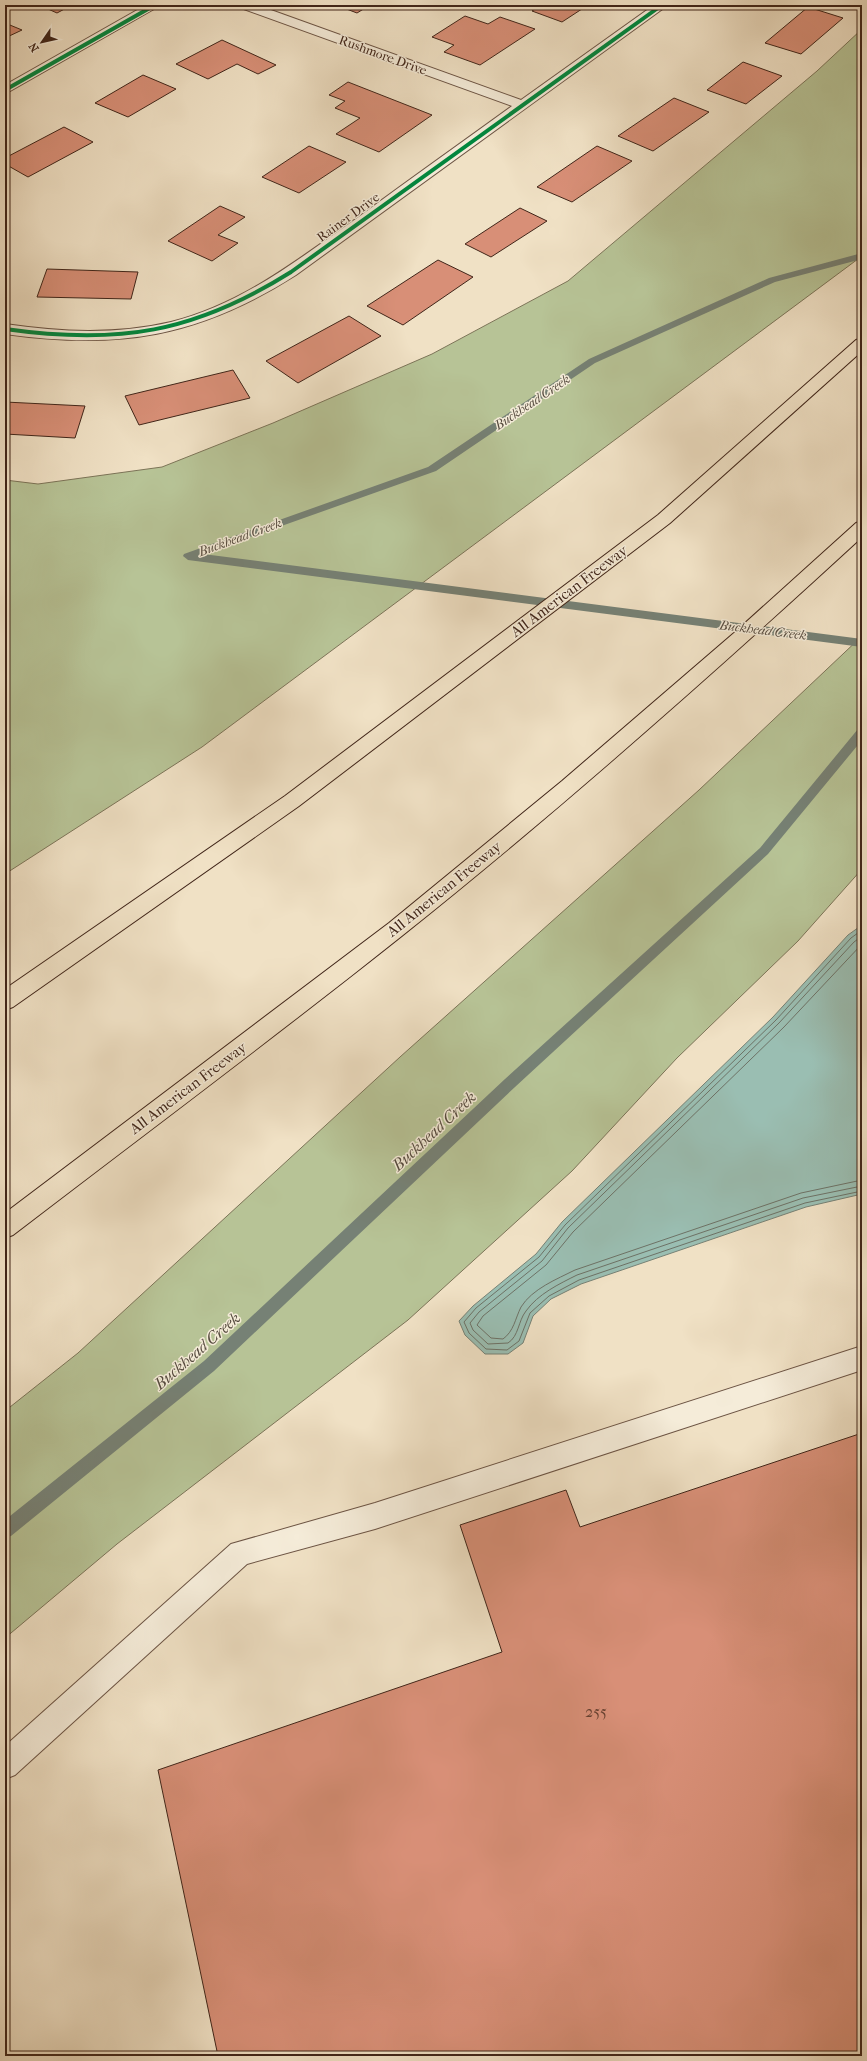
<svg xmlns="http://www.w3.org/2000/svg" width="867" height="2061" viewBox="0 0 867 2061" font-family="'IM FELL French Canon',serif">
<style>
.green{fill:#b7c396;stroke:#7c7458}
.water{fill:#9abeb2;stroke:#768175}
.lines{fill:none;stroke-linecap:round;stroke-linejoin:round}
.shore{stroke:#6d7266;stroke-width:1}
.stream{fill:#768175;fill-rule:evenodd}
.building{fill:#d88f77;stroke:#402519}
.service-casing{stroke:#6c5444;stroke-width:2}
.minor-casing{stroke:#6c5444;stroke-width:2}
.motorway-casing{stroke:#402519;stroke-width:2}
.service{fill:#f5ecd9;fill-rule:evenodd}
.minor{fill:#f5ecd9;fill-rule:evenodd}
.motorway{fill:#f0e1c5;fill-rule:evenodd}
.cycleway-casing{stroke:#f5ecd9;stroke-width:5.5}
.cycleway{stroke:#00873e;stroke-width:4}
.labels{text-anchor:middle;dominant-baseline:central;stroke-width:3;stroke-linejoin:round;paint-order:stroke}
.far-street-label{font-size:13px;fill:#402519;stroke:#f5ecd9}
.far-water-label{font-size:13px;font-style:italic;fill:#564b3f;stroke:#f5ecd9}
.street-label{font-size:15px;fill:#402519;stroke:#f5ecd9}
.water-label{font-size:16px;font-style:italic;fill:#564b3f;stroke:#f5ecd9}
.near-number-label{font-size:16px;fill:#664030}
</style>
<rect width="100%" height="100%" fill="#f0e1c5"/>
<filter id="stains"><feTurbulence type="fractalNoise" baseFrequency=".005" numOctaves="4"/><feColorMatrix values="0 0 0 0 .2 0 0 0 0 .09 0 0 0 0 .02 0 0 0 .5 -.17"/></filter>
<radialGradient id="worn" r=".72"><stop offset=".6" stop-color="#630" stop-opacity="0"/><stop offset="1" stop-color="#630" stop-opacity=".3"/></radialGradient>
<!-- green -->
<g class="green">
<polygon points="862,29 862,256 202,747 5,874 5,480 38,484 162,467 273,423 432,354 568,281 817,71"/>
<polygon points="862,636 862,869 798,941 677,1058 572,1171 408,1320 117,1544 5,1638 5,1411 78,1353 400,1057 699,790"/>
</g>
<!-- water -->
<polygon class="water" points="862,925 862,1194 806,1207 581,1284 551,1299 533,1316 523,1343 508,1354 485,1354 465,1335 459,1321 473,1306 536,1254 562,1222 773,1017 848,935"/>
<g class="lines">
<!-- shore -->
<g class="shore">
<polyline points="862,930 851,938 776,1020 565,1225 539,1257 476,1308 464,1322 469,1333 486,1349 507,1350 519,1341 530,1313 549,1296 579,1280 805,1203 862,1191"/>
<path d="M862,936L854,942L779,1023L568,1228L542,1261L479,1312L470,1323L473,1330L488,1344L508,1343C519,1336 518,1321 526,1311C538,1294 559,1284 577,1275L803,1198L862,1186"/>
<path d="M862,944L784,1027L573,1232L546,1265L483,1316L477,1325L491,1338L503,1339C514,1331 515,1319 521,1307C532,1289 557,1279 575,1270L801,1193L862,1180"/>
</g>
<!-- stream -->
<g class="stream">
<polygon points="862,253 862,259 775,282 595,363 436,471 203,554 862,639 862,647 188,560 183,556 184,554 428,467 589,359 769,278"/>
<polygon points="862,728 862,740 768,854 515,1087 214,1371 11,1536 5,1538 5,1520 204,1361 505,1079 760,848 858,729"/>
</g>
</g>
<!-- building -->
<g class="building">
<polygon points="39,5 72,5 57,13"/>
<polygon points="336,5 370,5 357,13"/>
<polygon points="541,5 588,5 562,22 532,11"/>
<polygon points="808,7 843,18 801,54 765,43"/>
<polygon points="465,16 488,24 500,17 535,29 480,65 444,52 454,45 432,37"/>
<polygon points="5,23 22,30 5,38"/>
<polygon points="222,40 276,65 258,74 237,64 208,79 176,64"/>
<polygon points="743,62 782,76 746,104 707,90"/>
<polygon points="143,75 176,89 128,117 95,103"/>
<polygon points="348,82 432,115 379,152 336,134 360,118 335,108 345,101 329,95"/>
<polygon points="674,98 709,112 653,151 618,136"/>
<polygon points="64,127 93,142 28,177 5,164 5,158"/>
<polygon points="309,146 346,162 299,193 262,177"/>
<polygon points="597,146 632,161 572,202 537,187"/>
<polygon points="220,206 245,217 218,235 238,243 212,261 168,241"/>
<polygon points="520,208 547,221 491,257 465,244"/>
<polygon points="438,260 473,277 403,325 367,306"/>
<polygon points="47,269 138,272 131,299 37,297"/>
<polygon points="349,316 381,336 298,383 266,361"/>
<polygon points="233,370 250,398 139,425 125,396"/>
<polygon points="5,402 85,406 75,438 5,434"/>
<polygon points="862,1433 862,2056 218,2056 158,1770 502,1652 460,1525 566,1490 580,1527"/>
</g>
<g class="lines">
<!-- service casing -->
<g class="service-casing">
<polygon id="service" points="862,1346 862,1370 375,1529 247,1564 15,1775 5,1779 5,1746 231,1544 375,1503"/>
</g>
<!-- minor casing -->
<g class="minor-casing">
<g id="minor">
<polygon points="146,5 161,5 5,94 5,85"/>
<path d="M239,5H257L521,100L654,5H668L296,275C199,337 119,350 5,334V324C60,332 116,335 171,322C243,304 300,258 360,216C410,179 461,143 512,106L241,8Z"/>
</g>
</g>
<!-- motorway casing -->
<g class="motorway-casing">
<g id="motorway">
<polygon points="862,338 862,351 670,523 299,806 13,1007 5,1010 5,989 285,796 658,515 856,340"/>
<path d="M862,521V537C713,674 561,809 403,935C275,1037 143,1135 13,1235L5,1238V1213L389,923L562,781L734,633L856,523Z"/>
</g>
</g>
<!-- service -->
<use href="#service" class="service"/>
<!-- minor -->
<use href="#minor" class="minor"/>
<!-- motorway -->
<use href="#motorway" class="motorway"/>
<!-- cycleway casing -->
<g class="cycleway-casing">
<g id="cycleway">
<polyline points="5,90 155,5"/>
<path d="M5,329C118,345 194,333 291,272L662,5"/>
</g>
</g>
<!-- cycleway -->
<use href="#cycleway" class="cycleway"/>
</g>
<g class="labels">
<!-- far-street labels -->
<g class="far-street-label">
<text transform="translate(383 55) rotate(20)">Rushmore Drive</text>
<text transform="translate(348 217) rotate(-36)">Rainer Drive</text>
</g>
<!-- far-water labels -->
<g class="far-water-label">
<text transform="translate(532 402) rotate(-34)">Buckhead Creek</text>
<text transform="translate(240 537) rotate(-20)">Buckhead Creek</text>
<text transform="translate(763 630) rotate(7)">Buckhead Creek</text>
</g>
<!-- street labels -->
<g class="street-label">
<text transform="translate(569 591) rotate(-37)">All American Freeway</text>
<text transform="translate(444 889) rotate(-39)">All American Freeway</text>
<text transform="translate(188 1088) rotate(-37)">All American Freeway</text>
</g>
<!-- water labels -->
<g class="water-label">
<text transform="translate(434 1131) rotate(-43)">Buckhead Creek</text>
<text transform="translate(197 1351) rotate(-41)">Buckhead Creek</text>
</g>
<!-- near-number labels -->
<g class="near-number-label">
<text x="596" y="1711">255</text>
</g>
</g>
<!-- margin -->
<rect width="867" height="2061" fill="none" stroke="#f0e1c5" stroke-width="20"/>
<rect x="6" y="6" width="855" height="2049" fill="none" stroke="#402519" stroke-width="2"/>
<rect x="10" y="10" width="847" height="2041" fill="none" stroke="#402519"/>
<!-- north arrow -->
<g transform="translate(42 42) rotate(236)" stroke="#f5ecd9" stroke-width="3" paint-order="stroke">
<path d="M0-3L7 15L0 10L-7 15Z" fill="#402519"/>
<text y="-6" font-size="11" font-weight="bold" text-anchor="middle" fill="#402519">N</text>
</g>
<rect width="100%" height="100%" filter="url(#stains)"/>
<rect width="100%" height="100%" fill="url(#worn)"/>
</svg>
